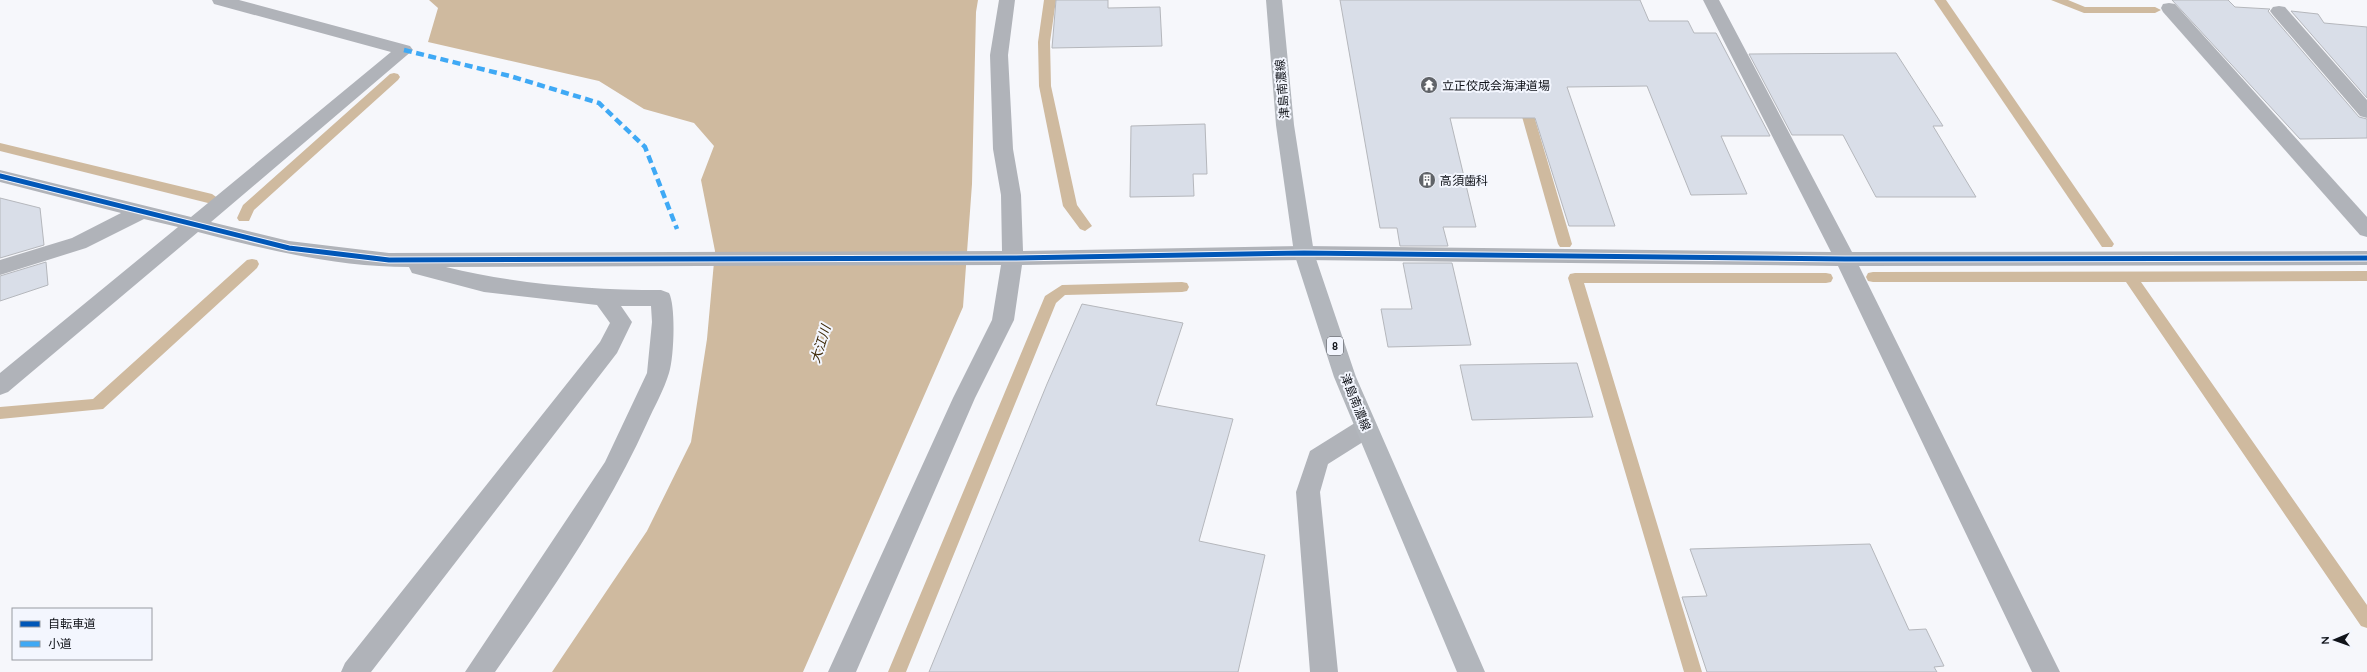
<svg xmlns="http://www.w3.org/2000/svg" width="2367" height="672" viewBox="0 0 2367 672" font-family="Quicksand,'Noto Sans JP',sans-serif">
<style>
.water{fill:#cfba9f}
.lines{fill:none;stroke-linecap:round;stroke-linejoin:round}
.stream{fill:#cfba9f;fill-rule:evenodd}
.building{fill:#d9dee8;stroke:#b5b7bc}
.minor{fill:#b0b3b9;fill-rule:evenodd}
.primary{fill:#b2b6bc;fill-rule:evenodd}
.quiet{stroke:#3fa9f5;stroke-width:4.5;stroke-dasharray:8 4.5;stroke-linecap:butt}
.cycleway-casing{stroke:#f3f6fe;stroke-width:7}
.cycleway{stroke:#0057b8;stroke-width:5}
.labels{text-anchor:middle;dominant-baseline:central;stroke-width:4;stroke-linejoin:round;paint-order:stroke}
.shield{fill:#f3f6fe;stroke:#54575e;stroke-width:1}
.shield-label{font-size:11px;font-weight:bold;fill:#101319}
.poi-label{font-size:12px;fill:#101319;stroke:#f3f6fe;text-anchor:start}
.street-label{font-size:12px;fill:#101319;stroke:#f3f6fe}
.water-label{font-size:13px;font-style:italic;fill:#3b2604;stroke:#f3f6fe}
</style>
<rect width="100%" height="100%" fill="#f6f7fb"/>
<!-- water -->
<polygon class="water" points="429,0 978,0 976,12 972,184 963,307 803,672 552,672 647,531 691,442 707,339 715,251 701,180 714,146 694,123 644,109 599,81 428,42 438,8"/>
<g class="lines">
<!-- stream -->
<g class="stream">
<polygon points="1044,0 1056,0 1050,42 1051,86 1077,205 1092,226 1085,231 1080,229 1063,206 1039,86 1038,42"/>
<polygon points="1934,0 1946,0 2112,241 2114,244 2112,247 2102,247"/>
<polygon points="2051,0 2068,0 2085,7 2155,7 2161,10 2155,13 2084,13"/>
<polygon points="394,73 398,74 400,77 398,80 254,210 249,221 239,221 237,218 243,205 390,74"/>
<polygon points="1523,95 1529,99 1572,244 1570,247 1560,247 1558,244 1517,99"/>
<polygon points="0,143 212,194 219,199 212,204 0,151"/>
<polygon points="252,259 257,260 259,264 257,268 103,409 0,419 0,407 93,399 247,260"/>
<polygon points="2367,271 2367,281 2141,282 2367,605 2367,628 2361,626 2126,282 1873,282 1868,281 1866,277 1868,273 1873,272"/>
<polygon points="1575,273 1826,273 1831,274 1833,278 1831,282 1826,283 1584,283 1702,672 1684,672 1568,278 1570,274"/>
<polygon points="1182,282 1187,283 1189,287 1187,291 1182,292 1065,295 1056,303 906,672 888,672 1045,296 1062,285"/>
</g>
</g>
<!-- building -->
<g class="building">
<polygon points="1056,0 1108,0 1108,8 1160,7 1162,46 1052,48"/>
<polygon points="1340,0 1640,0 1649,21 1688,21 1694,33 1716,33 1770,136 1721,136 1747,194 1691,195 1647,86 1567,87 1615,226 1569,226 1535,118 1450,118 1476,227 1443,227 1448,246 1400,246 1397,228 1380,228"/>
<polygon points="2172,0 2228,0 2235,7 2270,9 2268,11 2272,16 2359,117 2367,119 2367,138 2300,139"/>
<polygon points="2291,11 2318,14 2324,23 2367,27 2367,98"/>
<polygon points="1896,53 1943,126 1933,126 1976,197 1876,197 1843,135 1792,135 1749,54"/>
<polygon points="1205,124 1207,174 1193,174 1194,196 1130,197 1131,126"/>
<polygon points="0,198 40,208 44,245 0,258"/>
<polygon points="46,262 48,285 0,301 0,276"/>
<polygon points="1403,263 1452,263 1471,345 1388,347 1381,309 1412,309"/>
<polygon points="1082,304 1183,323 1156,405 1233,419 1199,541 1265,555 1238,672 929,672 1047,384"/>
<polygon points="1577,363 1593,417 1472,420 1460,365"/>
<polygon points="1870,544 1909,630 1926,629 1944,666 1934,667 1937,672 1707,672 1682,597 1707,596 1690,549"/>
</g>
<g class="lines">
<!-- minor -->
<g class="minor">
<path d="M212,0H239L410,46L413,50L211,222L289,241L389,253L1002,251L1001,195L993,149L990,55L999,0H1015L1008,55L1013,149L1021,195L1023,251L1304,246L1831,252L1703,0H1719L1852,252L2367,251V265L1859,266L2060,672H2032L1838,266L1304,260L1022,265L1014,320L975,398L856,672H828L953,398L992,320L1001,265L446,267C516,284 589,290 661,290L669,293C676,306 674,358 669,373C664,390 654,407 647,423C607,512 550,593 495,672H465L605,462L647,373L652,322L651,306H621L632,322L617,353L371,672H341L345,663L600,342L610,323L597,305L484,292L412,273L409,267C337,267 267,250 198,232L8,392L0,395V373L178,227L144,219L86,248L0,275V260L72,238L121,213L0,182V170L191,217L391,52L214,4Z"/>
<polygon points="2169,3 2175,4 2367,217 2367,237 2360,235 2163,12 2161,8 2163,4"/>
<polygon points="2279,6 2285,7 2367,100 2367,118 2360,116 2273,15 2270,11 2273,7"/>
<polygon points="1366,419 1374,421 1378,428 1374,435 1328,464 1320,492 1338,672 1310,672 1296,492 1310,451 1358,421"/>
</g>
<!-- primary -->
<polygon class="primary" points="1266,0 1282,0 1294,125 1314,253 1356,377 1485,672 1457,672 1334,377 1294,253 1276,125"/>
<!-- quiet -->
<polyline class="quiet" points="404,50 510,76 599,103 645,147 677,229"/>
<!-- cycleway casing -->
<g class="cycleway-casing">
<polyline id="cycleway" points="0,176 289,248 389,260 1013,258 1304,253 1845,259 2367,258"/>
</g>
<!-- cycleway -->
<use href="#cycleway" class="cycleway"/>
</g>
<!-- icons -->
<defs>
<g id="temple-disc" transform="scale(0.9)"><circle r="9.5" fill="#606368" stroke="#f3f6fe"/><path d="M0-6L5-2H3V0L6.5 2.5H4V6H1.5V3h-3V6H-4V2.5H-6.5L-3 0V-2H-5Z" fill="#fff"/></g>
<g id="building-disc" transform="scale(0.9)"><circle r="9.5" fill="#606368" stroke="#f3f6fe"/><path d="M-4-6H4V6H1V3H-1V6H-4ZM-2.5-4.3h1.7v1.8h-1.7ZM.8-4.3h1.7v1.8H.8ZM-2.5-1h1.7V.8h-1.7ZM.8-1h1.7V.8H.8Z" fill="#fff"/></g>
</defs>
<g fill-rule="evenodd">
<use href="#temple-disc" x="1429" y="85"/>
<use href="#building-disc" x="1427" y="180"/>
</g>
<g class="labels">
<!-- shield labels -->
<rect class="shield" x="1327" y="337" width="16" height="18" rx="3"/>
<g class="shield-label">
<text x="1335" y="346">8</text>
</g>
<!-- poi labels -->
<g class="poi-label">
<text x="1442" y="85">立正佼成会海津道場</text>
<text x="1440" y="180">高須歯科</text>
</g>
<!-- street labels -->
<g class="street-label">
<text transform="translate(1282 89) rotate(-95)">津島南濃線</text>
<text transform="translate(1356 402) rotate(68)">津島南濃線</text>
</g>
<!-- water labels -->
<g class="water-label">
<text transform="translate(820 344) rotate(-73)">大江川</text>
</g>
</g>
<!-- legend -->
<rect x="12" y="608" width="140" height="52" fill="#f3f6fe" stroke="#989ba2"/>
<rect x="20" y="621" width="20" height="6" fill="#0057b8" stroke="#989ba2"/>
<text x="48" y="628" font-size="12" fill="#101319">自転車道</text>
<rect x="20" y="641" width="20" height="6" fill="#3fa9f5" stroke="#989ba2"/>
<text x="48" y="648" font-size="12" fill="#101319">小道</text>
<!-- north arrow -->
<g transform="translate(2335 640) rotate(268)" stroke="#f3f6fe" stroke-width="3" paint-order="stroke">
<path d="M0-3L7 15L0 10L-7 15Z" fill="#101319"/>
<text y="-6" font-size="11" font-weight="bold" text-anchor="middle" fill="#101319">N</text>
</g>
</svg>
